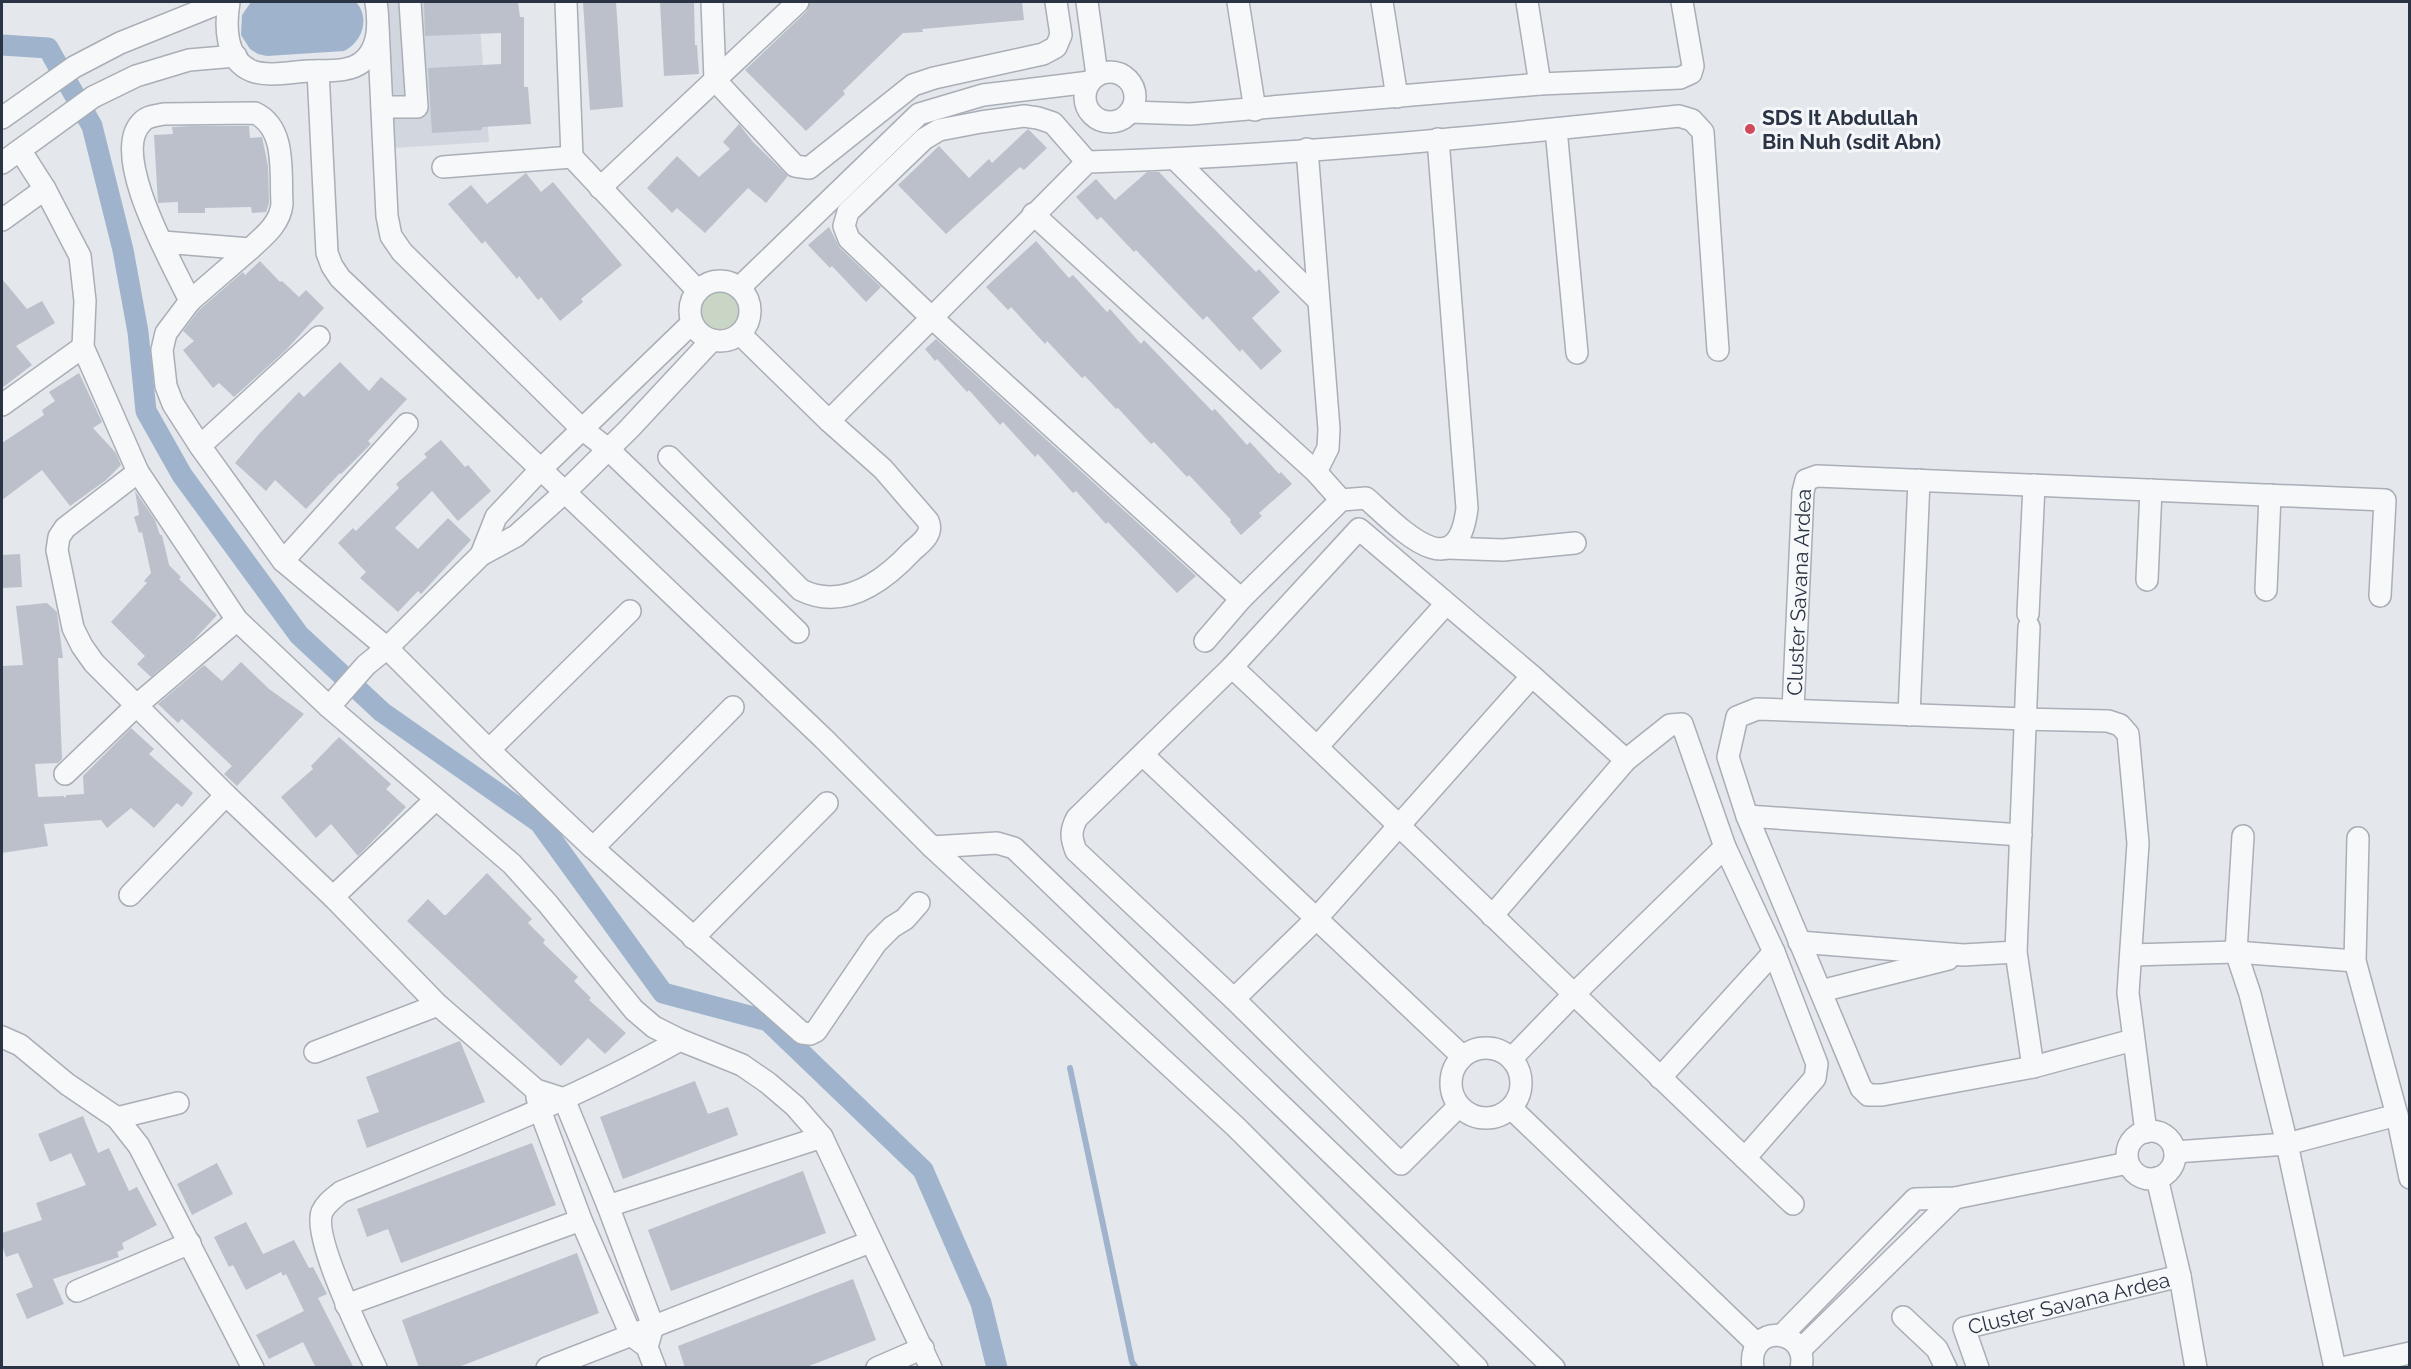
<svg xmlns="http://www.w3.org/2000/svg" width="2411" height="1369" viewBox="0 0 2411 1369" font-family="Raleway,sans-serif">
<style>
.built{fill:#d2d6de}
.green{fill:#c9d6c5}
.water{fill:#9fb4cc}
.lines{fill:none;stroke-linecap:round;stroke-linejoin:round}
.stream{stroke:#9fb4cc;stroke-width:6}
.canal{stroke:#9fb4cc;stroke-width:21}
.building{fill:#bbc0ca}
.minor-casing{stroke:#a9aeb7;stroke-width:24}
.minor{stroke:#f7f8fa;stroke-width:21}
.poi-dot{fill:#d1495b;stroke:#f4f6f9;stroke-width:2}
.labels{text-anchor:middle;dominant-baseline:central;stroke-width:6;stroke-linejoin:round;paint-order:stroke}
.poi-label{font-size:21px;font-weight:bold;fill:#2b3445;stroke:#f4f6f9;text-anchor:start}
.street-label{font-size:21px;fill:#2b3445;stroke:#f4f6f9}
</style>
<rect width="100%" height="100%" fill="#e4e7ec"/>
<!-- built -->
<polygon class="built" points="384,2 478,2 489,142 392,148"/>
<!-- green -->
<circle class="green" cx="720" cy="309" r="20"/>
<!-- water -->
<path class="water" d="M251,2H356C370,18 363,41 344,51L267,56L258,54L250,49L241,35L242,15Z"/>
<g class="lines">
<!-- stream -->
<polyline class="stream" points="1070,1068 1132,1362 1136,1368"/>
<!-- canal -->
<polyline class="canal" points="2,45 48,48 92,126 123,250 138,332 146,411 182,475 299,635 382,712 540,823 663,993 768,1021 923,1170 981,1303 997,1368"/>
</g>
<!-- building -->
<g class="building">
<polygon points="424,2 477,2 477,3 518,2 520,17 524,17 524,87 528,87 531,124 482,127 482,130 432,133 428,68 501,64 501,33 425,36"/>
<polygon points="583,2 616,2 623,107 590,110"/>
<polygon points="660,2 694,2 695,45 697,45 699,74 664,76"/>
<polygon points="810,2 1022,2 1024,20 922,29 923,32 903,33 843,91 845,94 806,131 745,70 807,11"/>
<polygon points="739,124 753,142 788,176 766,203 748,188 705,233 677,208 672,213 647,188 677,156 699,177 730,149 723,142"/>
<polygon points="192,126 249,126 250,138 262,137 268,166 269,203 266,212 252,213 251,207 205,208 205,213 178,213 178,202 158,203 154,135 173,134 172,127"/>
<polygon points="1028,129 1047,148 1024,170 1020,167 946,234 898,185 939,146 969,178 989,159 992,163"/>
<polygon points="1147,172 1159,172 1256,272 1259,269 1280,292 1252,318 1282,351 1261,370 1242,349 1240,352 1207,316 1203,320 1136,250 1134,252 1101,217 1097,220 1076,197 1096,179 1115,200"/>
<polygon points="526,173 541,192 553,182 622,265 581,299 583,302 560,321 541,297 538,300 519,276 517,279 485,241 482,244 448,204 471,185 487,204"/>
<polygon points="829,227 840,248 881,287 866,302 832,266 830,268 808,245"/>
<polygon points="1036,241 1069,278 1073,275 1107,312 1110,309 1141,344 1144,340 1212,411 1215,409 1247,445 1250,442 1279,474 1281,472 1292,484 1259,513 1262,516 1241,535 1230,522 1231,520 1189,475 1187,477 1154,442 1151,444 1118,408 1116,409 1085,376 1082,378 1047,341 1045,344 1011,307 1008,310 986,287"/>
<polygon points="260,261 280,282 282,281 299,297 306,290 324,308 286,350 234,397 219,383 213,388 183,350 194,341 183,331 199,310 243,272 245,275"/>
<polygon points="2,279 27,309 42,301 55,323 16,346 32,365 2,388"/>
<polygon points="936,339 1196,576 1177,593 1108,522 1106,524 1076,491 1073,493 1038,454 1035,457 1003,422 1000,425 969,390 967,392 937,359 935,361 925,349"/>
<polygon points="340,362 369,391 381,377 407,399 368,441 371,444 341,474 340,473 306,509 275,480 266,491 235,463 259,434 299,392 304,397"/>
<polygon points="79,373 102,422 93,428 116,453 121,465 106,480 70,506 42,470 2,500 2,443 44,415 42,410 55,401 49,392"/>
<polygon points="441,440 465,467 468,465 491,491 458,521 432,491 395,528 418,549 448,518 471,540 421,594 418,591 398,612 360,578 366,572 338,543 353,528 356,531 399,488 396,484 427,457 424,454"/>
<polygon points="135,491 155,520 160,535 162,535 169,565 181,577 179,579 217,615 192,642 151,677 137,664 145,656 111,622 147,583 144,581 151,573 142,532 139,533 134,517 139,515"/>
<polygon points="20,554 22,587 2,588 2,555"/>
<polygon points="47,603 57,612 63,658 58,658 62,759 58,763 35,764 38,797 64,796 64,798 67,795 84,794 83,776 131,728 154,749 149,754 193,793 182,807 177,803 154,828 131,808 107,828 101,820 44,824 48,846 2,853 2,666 23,665 16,606"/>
<polygon points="241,662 269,689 304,714 237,786 224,774 232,766 182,719 178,723 158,704 204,665 222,681"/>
<polygon points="339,737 391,784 386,789 406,807 358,856 331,824 316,838 281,797 313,769 311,766"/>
<polygon points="487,873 532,919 528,923 545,940 543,943 578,977 574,981 591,998 589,1000 626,1033 605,1054 588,1038 561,1066 407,921 428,899 444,915 446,915"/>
<polygon points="460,1041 485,1102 367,1148 357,1120 379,1112 366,1077"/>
<polygon points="695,1081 708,1114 728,1107 738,1135 623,1179 600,1117"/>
<polygon points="83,1116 98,1153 109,1148 129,1191 137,1187 157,1225 122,1243 124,1249 117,1252 119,1257 53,1279 64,1304 27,1319 16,1294 33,1287 18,1253 6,1257 2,1245 2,1233 42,1220 36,1203 86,1185 71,1153 50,1162 38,1134"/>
<polygon points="532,1143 556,1205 401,1263 388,1229 367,1237 357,1209"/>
<polygon points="217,1163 233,1194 192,1215 177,1184"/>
<polygon points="803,1171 826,1233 671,1291 648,1230"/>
<polygon points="246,1222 263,1254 294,1240 309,1268 313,1267 327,1294 318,1298 354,1368 316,1368 303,1342 269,1359 256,1335 304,1311 286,1274 283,1276 281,1272 246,1290 233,1265 229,1267 214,1237"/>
<polygon points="577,1253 599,1313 456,1368 419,1368 402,1320"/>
<polygon points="853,1279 876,1340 804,1368 685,1368 678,1346"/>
</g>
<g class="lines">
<!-- minor casing -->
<g class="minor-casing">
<g id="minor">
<path d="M229,2C225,26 225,60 252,71C268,77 291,72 308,71C324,70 349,73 362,62C380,48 379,21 376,2"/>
<polyline points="566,2 572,157"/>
<polyline points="712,2 715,80 795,166 809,168 913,85 934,78 1043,54 1056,47 1061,35 1056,2"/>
<polyline points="1087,2 1097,75"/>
<polyline points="1238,2 1255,110"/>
<polyline points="1382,2 1397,97"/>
<polyline points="1527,2 1540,84"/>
<polyline points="378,26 387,216 391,236 402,252 582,429 608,449 798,632"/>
<polyline points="318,71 327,253 332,266 340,278 823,738 932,847 1236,1127 1477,1368"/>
<circle cx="1110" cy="97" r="25"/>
<polyline points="382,107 417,107 410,2"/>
<polyline points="1130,112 1190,114 1540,84 1680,78 1691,73 1693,66 1682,2"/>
<polyline points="2,118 74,67 120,43 222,2"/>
<polyline points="1556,129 1577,353"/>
<polyline points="1307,149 1329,429 1328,448 1316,472"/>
<polyline points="20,150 45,189 80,256 85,301 83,347 138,472 237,620 329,707 512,864 548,904 634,1010 654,1027 680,1040 742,1065 768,1083 795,1106 822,1137 931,1368"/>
<polyline points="1175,159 1318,300"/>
<polyline points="1087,162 1053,123 1038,118 1024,116 981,122 939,130 924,139 848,212 844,226 849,239 931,317 1241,599"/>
<polyline points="2,163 93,97 136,76 189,60 236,56"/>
<polyline points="443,167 572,157 698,291"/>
<polyline points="600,188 798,2"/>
<polyline points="1033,214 1316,472 1341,500"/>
<polyline points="2,220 45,189"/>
<path d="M163,242L250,249C264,236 280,224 282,204C280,173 287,128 255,113L163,114C156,116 147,116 142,122C108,154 174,266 190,301L166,333L162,350L166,386L173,404L200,446L283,561L387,648L489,750L593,848L802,1033L810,1034L816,1031L876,943L892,927L905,919L919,903"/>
<circle cx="720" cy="311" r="30"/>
<polyline points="739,288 919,114 983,95 1090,82"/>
<polyline points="190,301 250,249"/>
<polyline points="2,405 83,347"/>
<path d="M829,421L1087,162C1285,156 1483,137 1679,116L1692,120L1703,132L1718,350"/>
<polyline points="200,446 319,337"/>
<path d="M669,457L801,590C844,611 884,581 912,551C921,543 934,534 928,521L883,469L829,421L740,334"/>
<polyline points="138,472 65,528 59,537 57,550 73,628 82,646 94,663 226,795 333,897 438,1005 536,1090 564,1099 608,1206 653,1326 647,1347"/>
<polyline points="1447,548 1503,550 1575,543"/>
<polyline points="481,555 496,517 541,469 692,323"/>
<polyline points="283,561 407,424"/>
<polyline points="2147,580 2151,490"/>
<polyline points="2266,590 2270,495"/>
<polyline points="2028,614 2034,485"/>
<polyline points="2029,627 2016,952 2033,1067"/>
<path d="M1205,641L1241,599L1341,500L1366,498C1397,525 1457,592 1467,508L1438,139"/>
<path d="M1232,667C1421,844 1605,1026 1793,1204"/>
<polyline points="329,707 366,665 387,648 481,555 516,536 565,492 629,429 712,340"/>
<path id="s1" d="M1793,710L1803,492L1806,480L1817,476L2385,500L2380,596"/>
<polyline points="1909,715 1919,480"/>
<polyline points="1317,747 1446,604"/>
<polyline points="489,750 630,611"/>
<polyline points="1143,755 1462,1056"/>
<polyline points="65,774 136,706 237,620"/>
<polyline points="1747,816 2021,835"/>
<polyline points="2243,836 2236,952 2250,994 2287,1144 2335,1368"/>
<polyline points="2358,838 2355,961 2397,1115 2410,1178"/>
<polyline points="932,847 997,843 1014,848 1554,1368"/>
<polyline points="593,848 733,707"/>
<polyline points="130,895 226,795"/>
<polyline points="333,897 435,800"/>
<polyline points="1492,916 1626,760 1670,725 1682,724 1725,847 1774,952 1817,1064 1815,1078 1745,1158"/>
<polyline points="693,938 827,803"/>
<polyline points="1799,942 1963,955 2016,952"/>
<polyline points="2131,955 2236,952 2355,961"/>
<polyline points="1821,991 1948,959"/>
<polyline points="1234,999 1316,919 1532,676"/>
<polyline points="2,1037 20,1045 67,1084 117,1118 139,1146 253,1368"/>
<polyline points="2133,1040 2033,1067 1882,1095 1868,1095 1861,1088 1747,816 1728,757 1737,717 1757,709 2026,719 2108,721 2120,725 2128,734 2138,843 2128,993 2146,1132"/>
<circle cx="1486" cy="1083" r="35"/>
<polyline points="315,1052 438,1005"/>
<polyline points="1512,1058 1573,995 1725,847"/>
<polyline points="1660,1078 1774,952"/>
<polyline points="537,1097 540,1110 581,1220 631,1335 647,1347 655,1368"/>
<path d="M1459,1106L1401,1164L1234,999L1076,851C1071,838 1070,831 1077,818L1232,667L1359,529L1532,676L1626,760"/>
<polyline points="1511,1108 1757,1344"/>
<polyline points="117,1118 178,1103"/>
<circle cx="2151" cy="1155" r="24"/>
<polyline points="2175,1152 2287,1144 2397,1115"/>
<polyline points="2157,1178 2180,1276 2196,1368"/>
<polyline points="608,1206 822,1137"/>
<polyline points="77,1291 190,1243"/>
<polyline points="346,1305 581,1220"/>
<polyline points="1903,1317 1937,1349 1946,1368"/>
<polyline points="1782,1335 1915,1199 1955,1198 2128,1163"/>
<polyline points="1800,1350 1955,1198"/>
<path d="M376,1368C363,1340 312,1237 322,1212C326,1203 334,1198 341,1192C456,1145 572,1101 680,1040"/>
<polyline points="547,1368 870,1242"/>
<polyline points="877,1368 923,1348"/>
<path d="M1753,1368C1746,1322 1810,1327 1801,1368"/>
<path id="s2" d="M1978,1368L1964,1328L2180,1276"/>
<polyline points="2342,1368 2410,1353"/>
</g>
</g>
<!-- minor -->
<use href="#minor" class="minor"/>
</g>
<!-- markers -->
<circle class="poi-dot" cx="1750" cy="129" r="6"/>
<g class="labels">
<!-- poi labels -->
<g class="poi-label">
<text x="1762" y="117">SDS It Abdullah<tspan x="1762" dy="24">Bin Nuh (sdit Abn)</tspan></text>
</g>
<!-- street labels -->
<g class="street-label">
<text stroke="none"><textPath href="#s1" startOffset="118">Cluster Savana Ardea</textPath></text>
<text stroke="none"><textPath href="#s2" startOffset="150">Cluster Savana Ardea</textPath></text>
</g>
</g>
<!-- border -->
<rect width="2411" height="1369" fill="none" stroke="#2b3445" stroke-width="6"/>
</svg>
